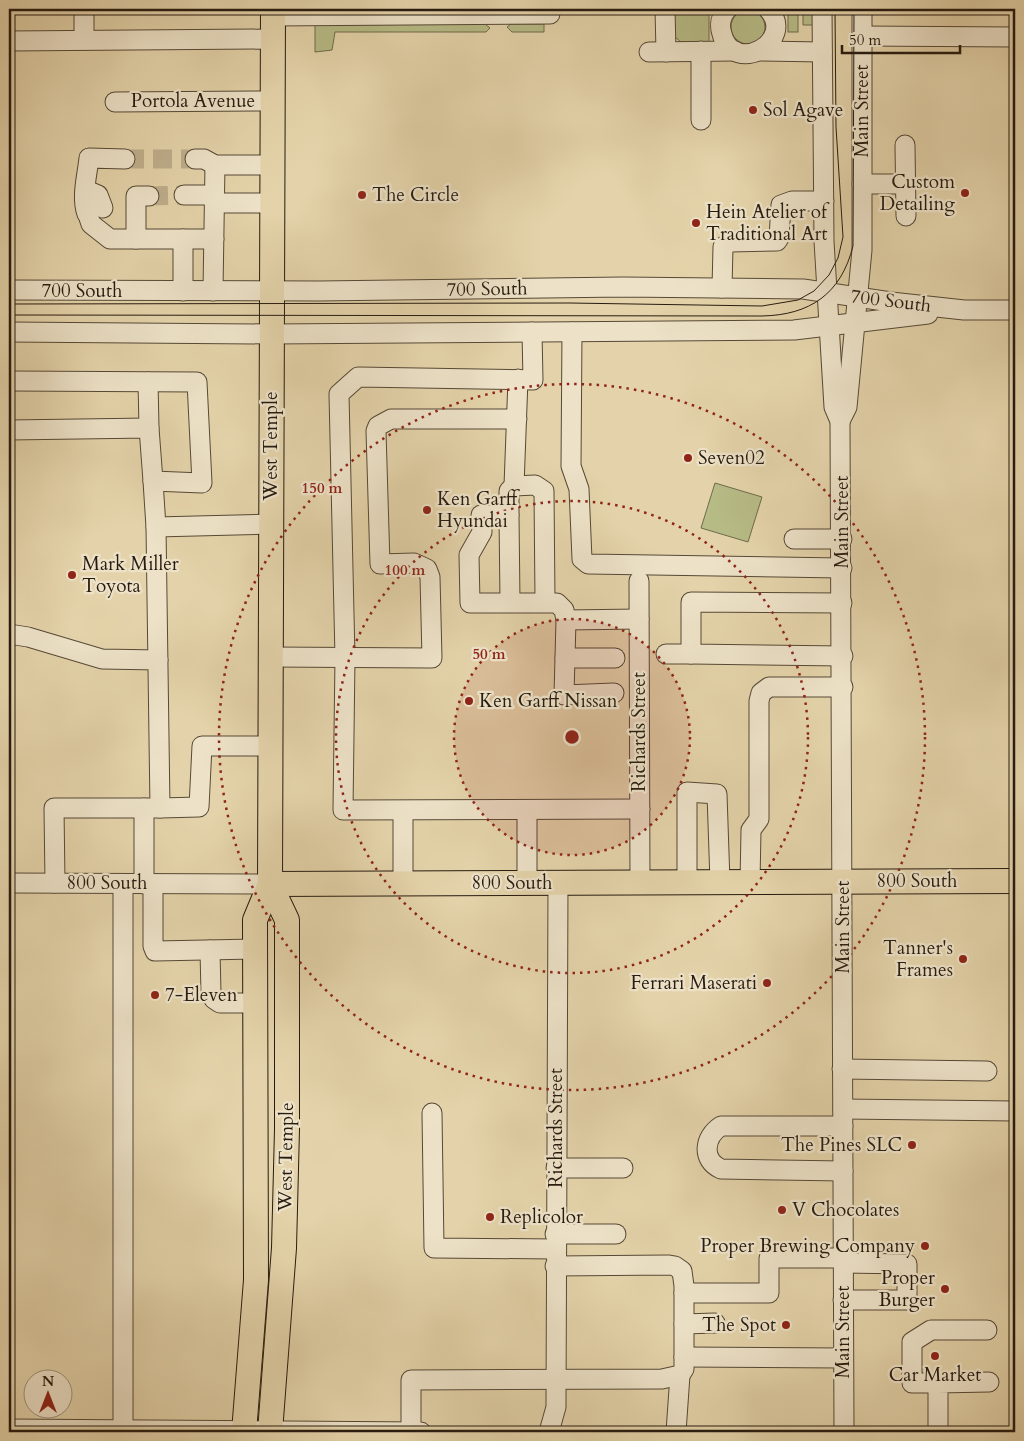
<svg xmlns="http://www.w3.org/2000/svg" width="1024" height="1441" viewBox="0 0 1024 1441" font-family="Cardo,serif">
<style>
.green{fill:#b7bb86;stroke:#6e6b4b}
.lines{fill:none;stroke-linecap:round;stroke-linejoin:round}
.minor-tunnel{stroke:#beae8b;stroke-width:19;stroke-dasharray:19 9;stroke-linecap:butt}
.minor-casing{stroke:#564936;stroke-width:21}
.major-casing{stroke:#261b10;stroke-width:26}
.minor{stroke:#ede2c8;stroke-width:19}
.major{stroke:#e4d3aa;stroke-width:24}
.tram{stroke:#261b10;stroke-width:1}
.ring{fill:none;stroke:#8f2418;stroke-width:2.5;stroke-dasharray:2.5 5}
.poi-dot{fill:#8f2418;stroke:#ede2c8;stroke-width:2}
.labels{text-anchor:middle;dominant-baseline:central;stroke-width:4.5;stroke-linejoin:round;paint-order:stroke}
.street-label{font-size:19px;fill:#261b10;stroke:#ede2c8}
.poi-label{font-size:19px;fill:#261b10;stroke:#ede2c8;text-anchor:start}
.centre{fill:#8f2418;stroke:#ede2c8;stroke-width:2.5}
.ring-label{font-size:15px;text-anchor:middle;font-weight:bold;fill:#8f2418;stroke:#ede2c8;stroke-width:4.5;stroke-linejoin:round;paint-order:stroke}
</style>
<rect width="100%" height="100%" fill="#e4d3aa"/>
<filter id="stains"><feTurbulence type="fractalNoise" baseFrequency=".004" numOctaves="4"/><feColorMatrix values="0 0 0 0 .2 0 0 0 0 .09 0 0 0 0 .02 0 0 0 .5 -.17"/></filter>
<radialGradient id="worn" r=".72"><stop offset=".6" stop-color="#630" stop-opacity="0"/><stop offset="1" stop-color="#630" stop-opacity=".3"/></radialGradient>
<!-- green -->
<g class="green">
<polygon points="673,9 709,9 709,43 681,42 675,37"/>
<rect x="788" y="9" width="10" height="23"/>
<polygon points="803,9 816,9 815,25 803,25"/>
<circle cx="748" cy="27" r="17"/>
<polygon points="315,24 485,24 490,28 486,32 335,32 332,50 315,52"/>
<polygon points="511,24 544,24 544,32 512,32 507,27"/>
<polygon points="715,483 762,497 748,542 701,528"/>
</g>
<g class="lines">
<!-- minor-tunnel -->
<g class="minor-tunnel">
<polyline points="125,159 195,159"/>
<polyline points="149,196 184,195"/>
</g>
<!-- minor casing -->
<g class="minor-casing">
<g id="minor">
<polyline points="665,9 666,52"/>
<path d="M727,9C721,16 719,25 722,34C733,77 798,41 768,9"/>
<polyline points="822,9 824,241 834,407 840,421 844,1432"/>
<polyline points="273,16 550,14 550,9"/>
<polyline points="862,36 1015,37"/>
<polyline points="84,40 84,9"/>
<polyline points="9,41 272,39"/>
<polyline points="760,51 822,52"/>
<polyline points="649,52 735,51"/>
<polyline points="115,102 272,101"/>
<polyline points="701,120 701,51"/>
<polyline points="905,145 906,216"/>
<polyline points="195,159 204,159 215,165 272,165"/>
<polyline points="862,184 906,184"/>
<polyline points="86,190 98,195 103,208"/>
<polyline points="184,195 214,195"/>
<polyline points="214,203 272,203"/>
<path d="M87,214C81,197 87,177 89,158L125,159"/>
<polyline points="89,218 91,224 110,239 183,239"/>
<polyline points="136,239 136,196 149,196"/>
<polyline points="722,288 723,247 730,242 777,241 779,238 781,205 792,201 824,201"/>
<polyline points="9,290 319,291 623,287 803,289 891,302 964,310 1015,310"/>
<polyline points="183,291 183,239 214,239"/>
<polyline points="213,291 215,165"/>
<polyline points="9,332 272,334 794,330 928,314"/>
<polyline points="532,332 533,380 358,377 339,394 345,658 343,810 640,809"/>
<polyline points="572,332 571,466 579,489 582,559 588,564 842,568"/>
<polyline points="518,379 514,486 535,485 544,491 545,602"/>
<polyline points="9,381 197,382 202,483 153,481 156,527 160,808 54,808 55,883"/>
<polyline points="148,382 149,428"/>
<polyline points="840,421 847,407 862,250 862,9"/>
<polyline points="9,430 149,428 153,481"/>
<polyline points="514,486 509,491 509,515 481,515 482,532 469,555 470,603 557,603 564,610 566,620 564,695 614,693"/>
<polyline points="509,515 510,602"/>
<polyline points="156,527 271,524"/>
<polyline points="794,539 842,539"/>
<polyline points="639,581 640,883"/>
<polyline points="842,603 691,602 691,654 843,656"/>
<polyline points="566,620 639,619"/>
<polyline points="9,634 28,637 102,659 158,660"/>
<polyline points="666,654 691,654"/>
<polyline points="270,657 432,658 430,577 427,569 414,563 380,564 376,431 378,426 391,419 517,419"/>
<polyline points="565,658 615,658"/>
<polyline points="160,808 199,807 202,746 270,746"/>
<polyline points="403,811 403,884"/>
<polyline points="527,811 527,883"/>
<polyline points="687,882 687,792 717,794 720,882"/>
<polyline points="750,882 751,830 759,819 759,701 761,693 769,687 843,687"/>
<polyline points="9,883 270,884"/>
<polyline points="144,884 144,808"/>
<polyline points="153,884 153,946 155,951 255,949"/>
<polyline points="210,950 211,994 214,999 220,1003 256,1003"/>
<polyline points="842,1069 987,1071"/>
<polyline points="843,1109 1015,1111"/>
<polyline points="432,1113 434,1248 555,1249"/>
<path d="M843,1126H721C704,1137 701,1160 721,1169L843,1171"/>
<polyline points="556,1168 623,1168"/>
<polyline points="555,1234 616,1234"/>
<polyline points="684,1293 769,1293 769,1258 843,1258"/>
<polyline points="843,1300 907,1300 907,1264 843,1263"/>
<polyline points="684,1324 715,1323"/>
<polyline points="684,1357 843,1358"/>
<polyline points="938,1383 912,1383 912,1342 931,1330 987,1330"/>
<polyline points="9,1429 421,1432"/>
<polyline points="123,1430 123,884"/>
<polyline points="411,1432 411,1380 662,1379 680,1375 684,1369 684,1286 682,1271 675,1266 669,1265 555,1266"/>
<polyline points="549,1432 556,1407 558,883"/>
<polyline points="676,1432 680,1375"/>
<polyline points="938,1432 938,1383 989,1382"/>
</g>
</g>
<!-- major casing -->
<g class="major-casing">
<g id="major">
<polyline points="270,884 1015,881"/>
<polyline points="270,884 287,920 287,1129 284,1248 270,1432"/>
<polyline points="244,1432 256,1280 255,920 270,884 273,9"/>
</g>
</g>
<!-- minor -->
<use href="#minor" class="minor"/>
<!-- major -->
<use href="#major" class="major"/>
<!-- tram -->
<g class="tram">
<polyline points="9,304 570,303 762,306 798,300 814,291 829,275 838,258 843,237 836,127 835,9"/>
<path d="M9,315L762,316C810,315 841,294 853,246L854,9"/>
</g>
</g>
<!-- distance rings -->
<circle cx="572" cy="737" r="118" fill="#8f2418" fill-opacity=".12"/>
<g class="ring">
<circle cx="572" cy="737" r="118"/>
<circle cx="572" cy="737" r="236"/>
<circle cx="572" cy="737" r="353"/>
</g>
<!-- markers -->
<g class="poi-dot">
<circle cx="753" cy="110" r="5"/>
<circle cx="965" cy="193" r="5"/>
<circle cx="362" cy="195" r="5"/>
<circle cx="696" cy="223" r="5"/>
<circle cx="688" cy="458" r="5"/>
<circle cx="427" cy="510" r="5"/>
<circle cx="72" cy="575" r="5"/>
<circle cx="469" cy="701" r="5"/>
<circle cx="963" cy="959" r="5"/>
<circle cx="767" cy="983" r="5"/>
<circle cx="155" cy="995" r="5"/>
<circle cx="912" cy="1145" r="5"/>
<circle cx="782" cy="1210" r="5"/>
<circle cx="490" cy="1217" r="5"/>
<circle cx="925" cy="1246" r="5"/>
<circle cx="945" cy="1289" r="5"/>
<circle cx="786" cy="1325" r="5"/>
<circle cx="935" cy="1356" r="5"/>
</g>
<g class="labels">
<!-- street labels -->
<g class="street-label">
<text x="193" y="101">Portola Avenue</text>
<text transform="translate(862 111) rotate(-90)">Main Street</text>
<text transform="translate(487 289) rotate(-1)">700 South</text>
<text x="82" y="291">700 South</text>
<text transform="translate(891 301) rotate(7)">700 South</text>
<text transform="translate(271 446) rotate(-90)">West Temple</text>
<text transform="translate(842 522) rotate(-90)">Main Street</text>
<text transform="translate(639 732) rotate(-90)">Richards Street</text>
<text x="917" y="881">800 South</text>
<text x="107" y="883">800 South</text>
<text x="512" y="883">800 South</text>
<text transform="translate(843 927) rotate(-90)">Main Street</text>
<text transform="translate(556 1128) rotate(-90)">Richards Street</text>
<text transform="translate(286 1157) rotate(-89)">West Temple</text>
<text transform="translate(843 1332) rotate(-90)">Main Street</text>
</g>
<!-- poi labels -->
<g class="poi-label">
<text x="763" y="110">Sol Agave</text>
<text x="955" y="182" text-anchor="end">Custom<tspan x="955" dy="22">Detailing</tspan></text>
<text x="372" y="195">The Circle</text>
<text x="706" y="212">Hein Atelier of<tspan x="706" dy="22">Traditional Art</tspan></text>
<text x="698" y="458">Seven02</text>
<text x="437" y="499">Ken Garff<tspan x="437" dy="22">Hyundai</tspan></text>
<text x="82" y="564">Mark Miller<tspan x="82" dy="22">Toyota</tspan></text>
<text x="479" y="701">Ken Garff Nissan</text>
<text x="953" y="948" text-anchor="end">Tanner's<tspan x="953" dy="22">Frames</tspan></text>
<text x="757" y="983" text-anchor="end">Ferrari Maserati</text>
<text x="165" y="995">7-Eleven</text>
<text x="902" y="1145" text-anchor="end">The Pines SLC</text>
<text x="792" y="1210">V Chocolates</text>
<text x="500" y="1217">Replicolor</text>
<text x="915" y="1246" text-anchor="end">Proper Brewing Company</text>
<text x="935" y="1278" text-anchor="end">Proper<tspan x="935" dy="22">Burger</tspan></text>
<text x="776" y="1325" text-anchor="end">The Spot</text>
<text x="935" y="1375" text-anchor="middle">Car Market</text>
</g>
</g>
<circle cx="572" cy="737" r="8" class="centre"/>
<g class="ring-label">
<text x="322" y="493">150 m</text>
<text x="405" y="575">100 m</text>
<text x="489" y="659">50 m</text>
</g>
<!-- margin -->
<rect width="1024" height="1441" fill="none" stroke="#e4d3aa" stroke-width="30"/>
<rect x="10" y="10" width="1004" height="1421" fill="none" stroke="#261b10" stroke-width="2.5"/>
<rect x="15" y="15" width="994" height="1411" fill="none" stroke="#261b10"/>
<!-- north arrow -->
<g transform="translate(48 1394)"><circle r="24" fill="#ede2c8" stroke="#9d927e"/>
<path d="M0-4L9 19L0 12L-9 19Z" fill="#8f2418"/>
<text y="-8" font-size="14" font-weight="bold" text-anchor="middle" fill="#261b10">N</text>
</g>
<!-- scale -->
<path d="M842 45v8h118v-8" fill="none" stroke="#261b10" stroke-width="2.5"/>
<text x="849" y="45" font-size="15" fill="#261b10" stroke="#ede2c8" stroke-width="4" paint-order="stroke">50 m</text>
<rect width="100%" height="100%" filter="url(#stains)"/>
<rect width="100%" height="100%" fill="url(#worn)"/>
</svg>
